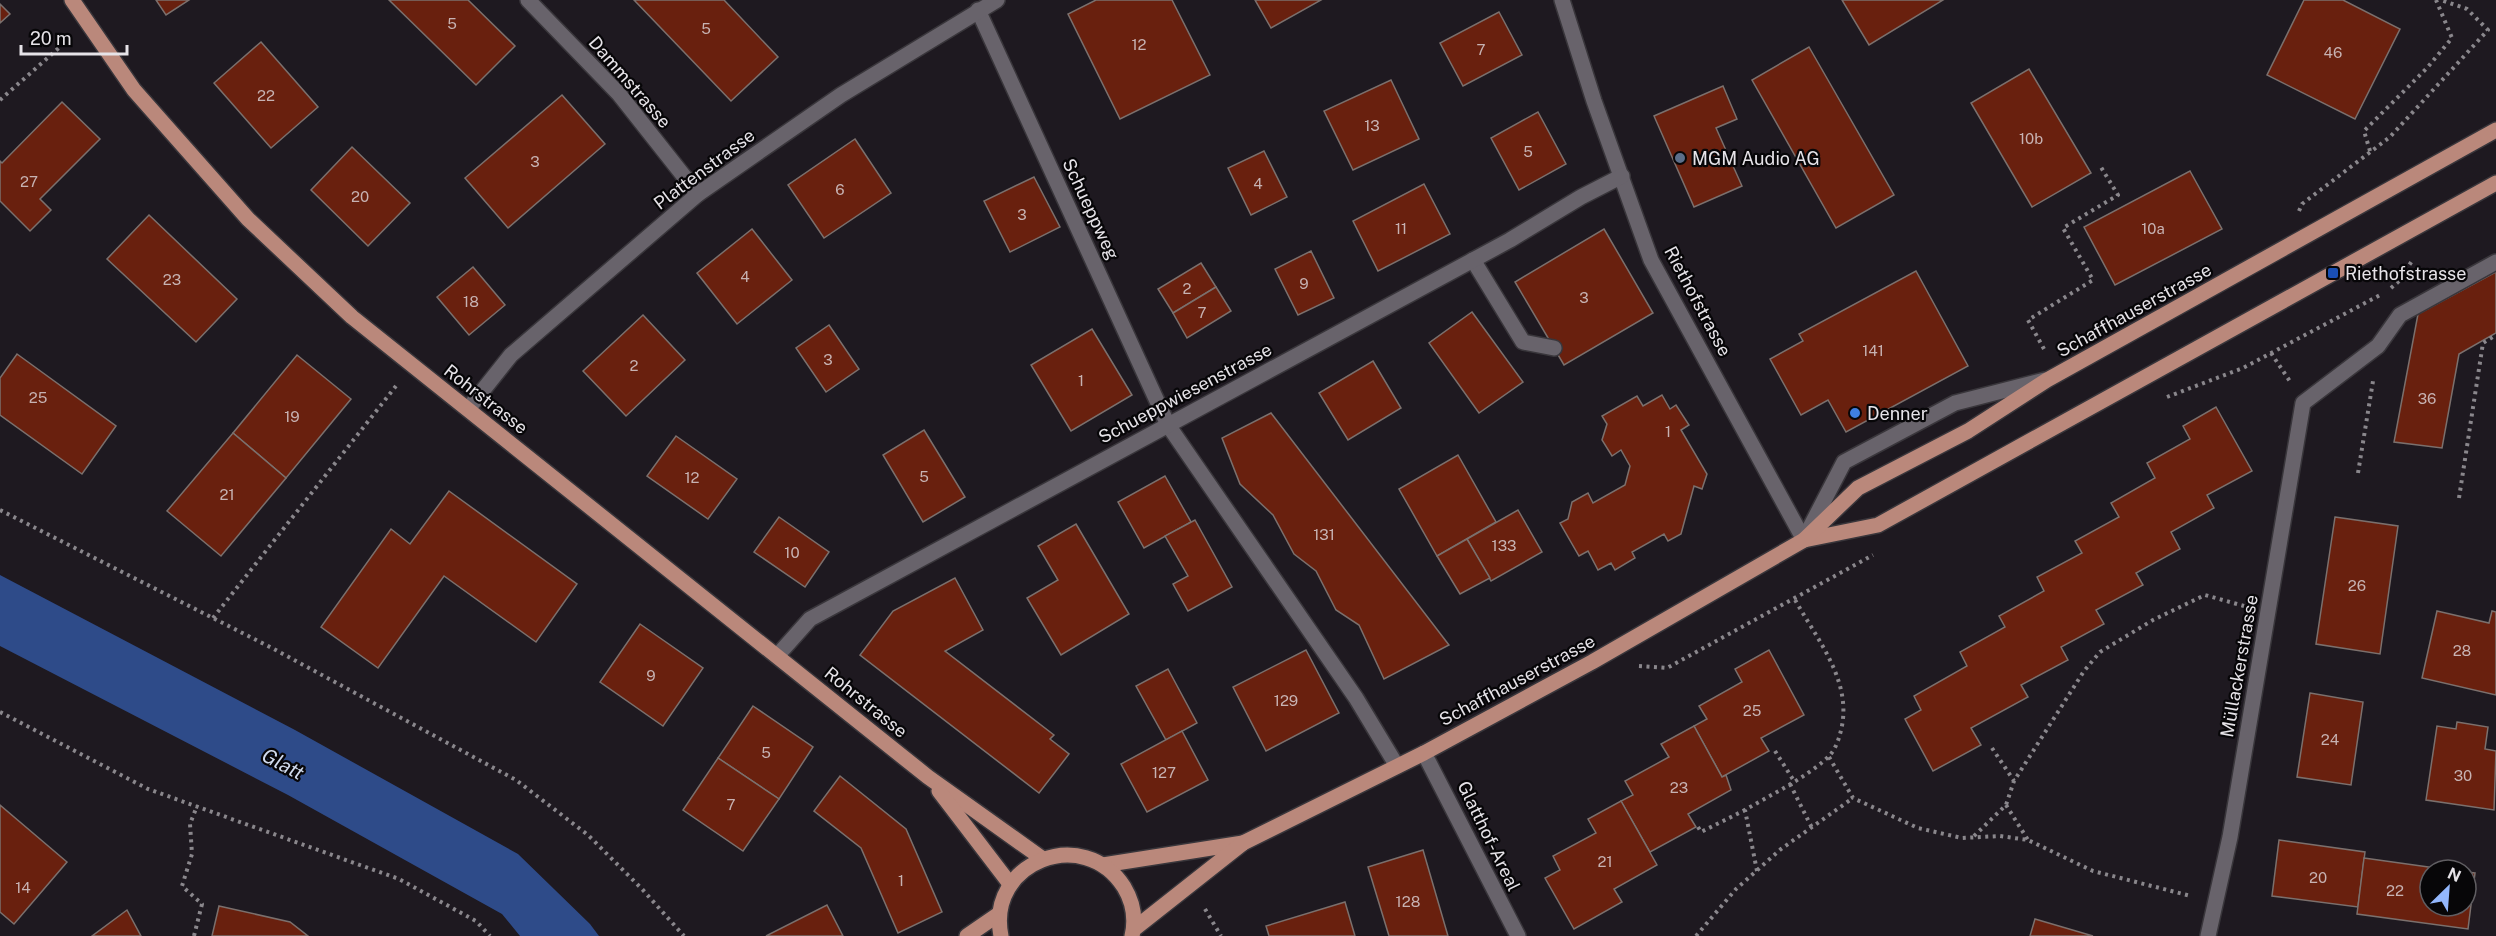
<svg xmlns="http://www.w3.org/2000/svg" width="2496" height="936" viewBox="0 0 2496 936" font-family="'Public Sans',sans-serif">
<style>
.water{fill:#2e4b89}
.building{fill:#69200e;stroke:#7b706d;stroke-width:1.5}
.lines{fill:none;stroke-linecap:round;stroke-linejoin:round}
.minor-casing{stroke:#39363b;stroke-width:18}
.major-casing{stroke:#39363b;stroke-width:18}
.path{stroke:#8a878c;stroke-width:4;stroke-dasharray:3 4.5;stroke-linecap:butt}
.minor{stroke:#68636b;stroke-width:15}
.major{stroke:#ba887b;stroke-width:15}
.service-dot{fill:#5c6f8a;stroke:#070608;stroke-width:2}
.transit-dot{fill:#1a4fb4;stroke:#070608;stroke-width:2}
.shop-dot{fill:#3f7fe0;stroke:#070608;stroke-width:2}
.labels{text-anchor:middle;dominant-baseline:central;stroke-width:4.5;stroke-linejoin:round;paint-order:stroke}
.number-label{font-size:15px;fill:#c7b2b2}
.street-label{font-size:18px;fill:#e6e3e8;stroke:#070608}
.poi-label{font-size:18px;fill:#e6e3e8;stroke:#070608;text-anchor:start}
.water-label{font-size:20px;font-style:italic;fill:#d1dbed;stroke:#070608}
</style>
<rect width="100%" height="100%" fill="#1e1920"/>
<!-- water -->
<polygon class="water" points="0,575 295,730 518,854 590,924 599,936 520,936 502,914 288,795 0,646"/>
<!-- building -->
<g class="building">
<polygon points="156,0 189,0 166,15"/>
<polygon points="389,0 468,0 515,46 476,85"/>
<polygon points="634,0 724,0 778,57 731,101"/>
<polygon points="1096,0 1172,0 1210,75 1120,119 1068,14"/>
<polygon points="1255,0 1321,0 1271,28"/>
<polygon points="1842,0 1943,0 1869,45"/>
<polygon points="2304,0 2343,0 2400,29 2355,119 2267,75"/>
<polygon points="0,4 10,14 0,23"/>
<polygon points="1499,12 1522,55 1463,86 1440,43"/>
<polygon points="261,42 318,107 271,148 214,83"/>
<polygon points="1809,47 1894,195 1836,228 1752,80"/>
<polygon points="2029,69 2091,173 2032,207 1971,103"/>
<polygon points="1391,80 1419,139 1353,170 1324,111"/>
<polygon points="1723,86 1737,119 1716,128 1742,186 1694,207 1654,116"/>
<polygon points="562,95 605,144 508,228 465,178"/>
<polygon points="62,102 100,139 40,199 51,210 30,231 0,201 0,161 2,163"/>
<polygon points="1538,112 1566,164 1519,190 1491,138"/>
<polygon points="855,139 891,193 824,238 788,185"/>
<polygon points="352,147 410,203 368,246 311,190"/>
<polygon points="1264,151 1287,197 1251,215 1228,168"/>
<polygon points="2190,171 2222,229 2115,285 2084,227"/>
<polygon points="1034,177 1060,227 1010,252 984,201"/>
<polygon points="1424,184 1450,234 1378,271 1353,221"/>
<polygon points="149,215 237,299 196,342 107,259"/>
<polygon points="752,229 792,280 737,324 697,273"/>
<polygon points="1604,229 1653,313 1564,365 1515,282"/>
<polygon points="1311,251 1334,298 1298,315 1275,269"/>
<polygon points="1201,263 1216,287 1173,313 1158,289"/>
<polygon points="473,267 505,305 469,335 437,297"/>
<polygon points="1916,271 1968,366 1846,432 1828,400 1801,415 1770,359 1803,341 1799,334"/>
<polygon points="2496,272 2496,333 2459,354 2442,448 2394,442 2418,314"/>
<polygon points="1216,287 1231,311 1187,338 1173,313"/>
<polygon points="1472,312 1523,382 1479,413 1429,343"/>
<polygon points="643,315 685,360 626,416 583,371"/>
<polygon points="829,325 859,369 826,392 796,348"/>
<polygon points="1092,329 1132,395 1071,431 1031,365"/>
<polygon points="17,354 116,426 82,474 0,415 0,378"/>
<polygon points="297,355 351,399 286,478 233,433"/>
<polygon points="1373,361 1401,408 1348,440 1319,393"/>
<polygon points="1662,395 1670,409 1676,405 1689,425 1681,430 1707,474 1702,489 1694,486 1681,534 1668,541 1664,534 1632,552 1635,558 1615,570 1611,563 1598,570 1588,551 1579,556 1560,523 1568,519 1572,502 1588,493 1593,503 1625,485 1630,466 1621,450 1612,456 1602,440 1607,424 1602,416 1637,396 1643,406"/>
<polygon points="2216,407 2252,471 2207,495 2214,508 2171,532 2180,549 2136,573 2143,585 2096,610 2104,624 2061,647 2068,660 2021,685 2028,697 1971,728 1981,745 1933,771 1905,719 1921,710 1914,696 1967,666 1960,652 2005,627 1999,616 2044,591 2037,577 2082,553 2075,541 2119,517 2111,503 2155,478 2147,463 2190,439 2183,426"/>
<polygon points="1271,413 1449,645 1384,679 1359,625 1336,610 1316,571 1294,554 1273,515 1240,484 1222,438"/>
<polygon points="924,430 965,497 923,522 883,455"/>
<polygon points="233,433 286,478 221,556 167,511"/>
<polygon points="676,436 737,479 708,519 647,476"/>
<polygon points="1458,455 1496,522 1437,556 1399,489"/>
<polygon points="1165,476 1191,522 1144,548 1118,502"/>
<polygon points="449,491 577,584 536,642 444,576 378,668 321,627 391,529 410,544"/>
<polygon points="1518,510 1542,552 1491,581 1467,539"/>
<polygon points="779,517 829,552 805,587 754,552"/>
<polygon points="2335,517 2398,526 2380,654 2316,644"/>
<polygon points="1195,520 1232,587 1188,611 1173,584 1188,576 1165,536"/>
<polygon points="1076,524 1129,614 1061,655 1027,598 1058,580 1038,546"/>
<polygon points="1467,539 1490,578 1460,594 1437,556"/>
<polygon points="955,578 983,630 945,651 1054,735 1050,739 1069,754 1039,793 860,655 893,611"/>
<polygon points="2437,611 2489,623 2492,611 2496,612 2496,695 2422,678"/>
<polygon points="640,624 703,668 663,726 600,682"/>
<polygon points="1306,650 1339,713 1266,751 1233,687"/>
<polygon points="1769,650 1804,715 1761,738 1769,751 1722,777 1694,726 1707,719 1699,706 1742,682 1735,669"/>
<polygon points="1168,669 1197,723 1166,740 1136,686"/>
<polygon points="2310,693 2363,702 2351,785 2297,777"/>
<polygon points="753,706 813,747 779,799 718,758"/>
<polygon points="2457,722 2488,727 2485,749 2496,751 2494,810 2426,800 2437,726 2456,729"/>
<polygon points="1694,726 1722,777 1726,775 1731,790 1688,814 1696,827 1650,852 1621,801 1633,795 1625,781 1669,757 1661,744"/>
<polygon points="1182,731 1208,780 1147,812 1121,764"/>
<polygon points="718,758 779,799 743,851 683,810"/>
<polygon points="840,776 906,829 942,912 898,933 861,848 814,811"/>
<polygon points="1621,801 1657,865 1614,889 1622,902 1574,929 1545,878 1560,870 1553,856 1596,833 1588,819"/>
<polygon points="0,805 67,862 14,924 0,912"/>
<polygon points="2279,840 2365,852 2358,907 2272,896"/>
<polygon points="1423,850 1448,936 1389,936 1368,867"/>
<polygon points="2364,858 2450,870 2430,870 2430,906 2466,906 2466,872 2475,873 2468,929 2357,914"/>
<polygon points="1345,902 1355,936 1269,936 1266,926"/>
<polygon points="827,905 843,936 766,936"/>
<polygon points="219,906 290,922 308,936 212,936"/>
<polygon points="127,910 141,936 92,936"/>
<polygon points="2035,919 2093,936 2030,936"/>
</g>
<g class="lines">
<!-- minor casing -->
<g class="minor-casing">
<g id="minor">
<polyline points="528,0 619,94 698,194"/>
<polyline points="1562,0 1594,101 1651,260 1804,540"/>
<polyline points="978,10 1168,425 1356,698 1397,766"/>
<polyline points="1473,260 1523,342 1554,348"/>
<polyline points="468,409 511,355 698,194 841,95 997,0"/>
<polyline points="1805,537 1844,462 1955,403 2045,380"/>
<polyline points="777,656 810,619 1510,240 1581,197 1622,176"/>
<polyline points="1424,753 1518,936"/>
<polyline points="2208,936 2230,837 2303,403 2378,346 2400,315 2496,262"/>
</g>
</g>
<!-- major casing -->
<g class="major-casing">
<g id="major">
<polyline points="72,0 134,90 248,219 352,317 928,777 1043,859"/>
<polyline points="1804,540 1878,525 2496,183"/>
<polyline points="939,791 1010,884"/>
<polyline points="1103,865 1243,843"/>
<polyline points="1134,929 1243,843 1424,753 1592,662 1804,540 1858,488 1968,431 2047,380 2496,130"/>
<polyline points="967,936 999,914"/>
<path d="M1001,936C986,862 1084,824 1124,887C1133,902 1136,919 1132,936"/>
</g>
</g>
<!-- path -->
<g class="path">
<polyline points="0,100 69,39"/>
<polyline points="2370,151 2364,131 2427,68 2452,38 2436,0"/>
<polyline points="2299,211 2302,204 2390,137 2488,30 2467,9 2441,0"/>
<polyline points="2391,288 2398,282 2412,261"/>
<polyline points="2044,349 2028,320 2093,280 2063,228 2118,195 2099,164"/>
<polyline points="2271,353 2291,383"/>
<polyline points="2167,397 2243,368 2382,294"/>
<polyline points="2358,473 2373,381"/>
<polyline points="2459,498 2483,343 2496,335"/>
<polyline points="0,510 272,648 516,780 588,835 642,889 684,936"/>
<polyline points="213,618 396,386"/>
<polyline points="1639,666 1667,668 1873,555"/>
<polyline points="0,712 148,789 399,879 476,921 490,936"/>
<polyline points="1992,748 2014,781"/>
<polyline points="1775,751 1794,781"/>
<polyline points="1829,757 1853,798 1918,828 1962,838 2000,836 2028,840 2093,871 2191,896"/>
<polyline points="1790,784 1812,828"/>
<polyline points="2006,805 2028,840"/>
<polyline points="1698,827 1701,832 1745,810"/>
<polyline points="1974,836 2006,805 2014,781 2084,671 2100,652 2153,620 2205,595 2244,606"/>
<path d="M1757,871L1745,810C1772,794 1804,779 1827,758C1834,752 1838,742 1840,734C1855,683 1817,640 1794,598"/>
<polyline points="1205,909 1221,936"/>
<polyline points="194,936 202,904 182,886 192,854 190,824 197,806"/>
<polyline points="1696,936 1736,889 1781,849 1853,798"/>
</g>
<!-- minor -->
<use href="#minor" class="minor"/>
<!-- major -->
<use href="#major" class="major"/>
</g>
<!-- markers -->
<circle class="service-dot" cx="1680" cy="158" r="6"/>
<rect class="transit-dot" x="2327" y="267" width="12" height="12" rx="3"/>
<circle class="shop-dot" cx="1855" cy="413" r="6"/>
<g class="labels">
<!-- number labels -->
<g class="number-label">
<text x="452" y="23">5</text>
<text x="706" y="28">5</text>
<text x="1139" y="44">12</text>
<text x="1481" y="49">7</text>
<text x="2333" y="52">46</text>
<text x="266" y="95">22</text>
<text x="1372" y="125">13</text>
<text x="2031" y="138">10b</text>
<text x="1528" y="151">5</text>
<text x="535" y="161">3</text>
<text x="29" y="181">27</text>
<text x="1258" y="183">4</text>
<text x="840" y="189">6</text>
<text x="360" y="196">20</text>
<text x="1022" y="214">3</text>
<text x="1401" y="228">11</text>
<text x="2153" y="228">10a</text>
<text x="745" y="276">4</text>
<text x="172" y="279">23</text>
<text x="1304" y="283">9</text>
<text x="1187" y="288">2</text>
<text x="1584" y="297">3</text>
<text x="471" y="301">18</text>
<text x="1202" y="312">7</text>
<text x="1873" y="350">141</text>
<text x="828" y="359">3</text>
<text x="634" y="365">2</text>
<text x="1081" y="380">1</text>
<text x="38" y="397">25</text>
<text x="2427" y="398">36</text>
<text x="292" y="416">19</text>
<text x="1668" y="431">1</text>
<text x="924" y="476">5</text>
<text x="692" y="477">12</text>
<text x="227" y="494">21</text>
<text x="1324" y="534">131</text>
<text x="1504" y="545">133</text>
<text x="792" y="552">10</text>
<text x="2357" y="585">26</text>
<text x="2462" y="650">28</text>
<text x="651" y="675">9</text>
<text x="1286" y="700">129</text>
<text x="1752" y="710">25</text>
<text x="2330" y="739">24</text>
<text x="766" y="752">5</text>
<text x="1164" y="772">127</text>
<text x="2463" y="775">30</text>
<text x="1679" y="787">23</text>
<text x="731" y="804">7</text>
<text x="1605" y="861">21</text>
<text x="2318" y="877">20</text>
<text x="901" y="880">1</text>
<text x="23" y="887">14</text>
<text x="2395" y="890">22</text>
<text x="1408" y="901">128</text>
</g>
<!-- street labels -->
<g class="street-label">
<text transform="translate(630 82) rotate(49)">Dammstrasse</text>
<text transform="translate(704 169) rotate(-37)">Plattenstrasse</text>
<text transform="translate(1091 209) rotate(65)">Schueppweg</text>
<text transform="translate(1698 301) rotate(62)">Riethofstrasse</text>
<text transform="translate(2134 310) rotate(-29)">Schaffhauserstrasse</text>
<text transform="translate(1185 393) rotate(-28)">Schueppwiesenstrasse</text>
<text transform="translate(486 399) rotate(38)">Rohrstrasse</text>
<text transform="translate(2239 666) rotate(-80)">Müllackerstrasse</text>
<text transform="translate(1517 680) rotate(-28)">Schaffhauserstrasse</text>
<text transform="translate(866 702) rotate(39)">Rohrstrasse</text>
<text transform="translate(1489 836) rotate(64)">Glatthof-Areal</text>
</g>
<!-- poi labels -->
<g class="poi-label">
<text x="1692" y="158">MGM Audio AG</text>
<text x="2345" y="273">Riethofstrasse</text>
<text x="1867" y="413">Denner</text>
</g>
<!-- water labels -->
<g class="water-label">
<text transform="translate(283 764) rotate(28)">Glatt</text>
</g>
</g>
<!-- north arrow -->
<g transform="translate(2448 888) rotate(25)"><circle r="28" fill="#070608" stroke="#605e62" stroke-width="1.5"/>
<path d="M0-4.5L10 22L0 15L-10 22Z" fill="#93b7fd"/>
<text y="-9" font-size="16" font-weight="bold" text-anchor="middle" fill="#e6e3e8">N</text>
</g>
<!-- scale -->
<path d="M21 45v9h106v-9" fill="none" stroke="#e6e3e8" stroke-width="3"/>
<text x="30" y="45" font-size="18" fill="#e6e3e8" stroke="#070608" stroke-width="4.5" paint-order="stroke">20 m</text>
</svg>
